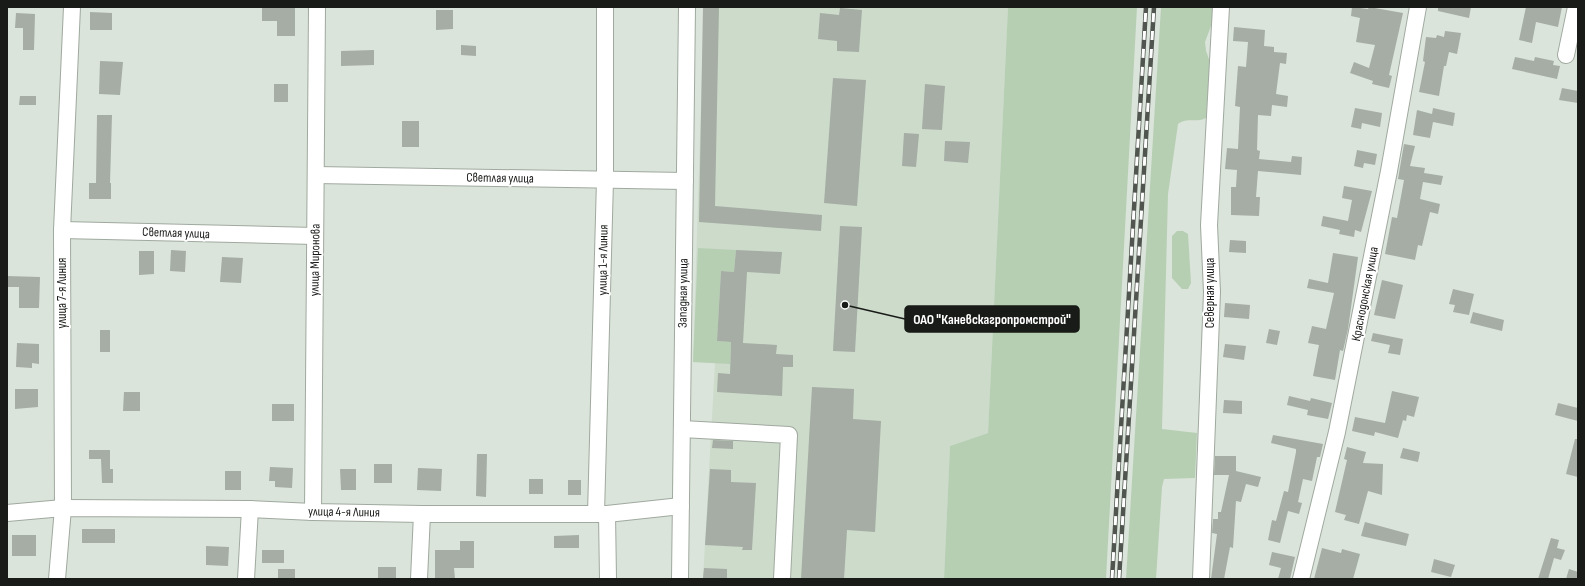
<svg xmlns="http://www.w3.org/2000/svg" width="1585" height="586" viewBox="0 0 1585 586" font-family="'Sofia Sans Condensed',sans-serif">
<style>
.built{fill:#cddbcb}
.green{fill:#b6cfb3}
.building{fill:#a5ada4}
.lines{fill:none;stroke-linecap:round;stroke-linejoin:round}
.minor-casing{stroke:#a0a99f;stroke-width:18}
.minor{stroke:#fff;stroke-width:16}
.rail-casing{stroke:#50554f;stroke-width:4.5}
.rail{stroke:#fff;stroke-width:3;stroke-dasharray:9;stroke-linecap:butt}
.labels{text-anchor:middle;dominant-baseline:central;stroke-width:4;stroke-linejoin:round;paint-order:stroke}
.street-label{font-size:13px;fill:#181b17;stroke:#fff}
.leader{fill:none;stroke:#181b17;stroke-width:1.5}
.callout-dot{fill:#181b17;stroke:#fff;stroke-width:1.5}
.callout{fill:#181b17;stroke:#181b17;stroke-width:1.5}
.callout-label{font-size:14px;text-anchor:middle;font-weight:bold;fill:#fff}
</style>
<rect width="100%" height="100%" fill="#dbe4da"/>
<!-- built -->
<polygon class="built" points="704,7 1008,7 988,433 950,446 944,579 703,579 715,363 693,362"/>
<!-- green -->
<g class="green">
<polygon points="1008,7 1137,7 1106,579 944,579 950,446 988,433"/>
<path d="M1161,7H1215L1214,18L1205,42L1206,51L1210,62L1206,118C1197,123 1187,117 1178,124L1168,194L1162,429L1197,433L1195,478L1164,479L1162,487L1156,579H1126Z"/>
<polygon points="1177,231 1183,231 1188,234 1191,283 1188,289 1182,289 1172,278 1172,236"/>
<polygon points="698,248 736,250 734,272 721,271 717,341 731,342 730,364 693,362"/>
</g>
<!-- building -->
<g class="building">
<polygon points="703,7 719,7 715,206 822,215 821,231 699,222"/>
<polygon points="1352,7 1368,9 1369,7 1403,13 1389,75 1392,76 1389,88 1372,84 1373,81 1350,73 1354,62 1369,68 1375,45 1356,42 1360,18 1351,16"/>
<polygon points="1438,7 1471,7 1469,18 1438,11"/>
<polygon points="1526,7 1562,7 1558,27 1536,22 1532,43 1519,40"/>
<polygon points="262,8 295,8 295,36 277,36 277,21 262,21"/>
<polygon points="840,8 862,10 859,52 837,51 837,41 818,39 820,13 839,15"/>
<polygon points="436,10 453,10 453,29 436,30"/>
<polygon points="90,12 112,13 112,30 90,30"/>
<polygon points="16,13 35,14 34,50 23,50 23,28 15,28"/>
<polygon points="1234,27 1265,30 1264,46 1274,47 1274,52 1287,53 1286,64 1280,63 1276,94 1288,96 1287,107 1272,105 1271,116 1258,115 1257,150 1260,151 1259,159 1291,162 1292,156 1302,157 1301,175 1258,171 1256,197 1260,197 1259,216 1231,215 1231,187 1236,187 1237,170 1225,169 1227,148 1238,149 1240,107 1235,106 1238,66 1246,67 1248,42 1233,41"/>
<polygon points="1445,31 1461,33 1457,54 1449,52 1446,66 1444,66 1439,96 1419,92 1425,62 1423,61 1426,37 1436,38 1437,35 1444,37"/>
<polygon points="461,45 476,46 476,56 461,55"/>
<polygon points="374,50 374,65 341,66 341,51"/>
<polygon points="1515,57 1534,61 1535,57 1554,61 1553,65 1560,66 1557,79 1512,69"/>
<polygon points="100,61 123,62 120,95 99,94"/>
<polygon points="833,78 866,80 857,206 824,203"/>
<rect x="274" y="84" width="14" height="18"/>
<polygon points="925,84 945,86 942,130 922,129"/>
<polygon points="1562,88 1578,91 1578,103 1559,100"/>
<polygon points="20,96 36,96 36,105 19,105"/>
<polygon points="1355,108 1382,113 1380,127 1362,123 1361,129 1351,127"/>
<polygon points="1433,108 1455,113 1453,126 1433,122 1430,138 1413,135 1417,110 1432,114"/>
<polygon points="97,115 112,115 110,183 111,183 111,199 89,199 89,183 96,183"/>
<rect x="402" y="121" width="17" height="26"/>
<polygon points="904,133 919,134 916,167 902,166"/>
<polygon points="945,141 970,142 968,163 944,161"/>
<polygon points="1404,144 1415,146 1410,166 1425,168 1424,173 1443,176 1441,185 1423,182 1420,199 1440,204 1438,214 1430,212 1422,246 1418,245 1415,260 1385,254 1392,217 1397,218 1404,180 1398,179"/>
<polygon points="1357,150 1377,154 1375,165 1364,163 1363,168 1354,166"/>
<polygon points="1344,186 1372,191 1361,232 1355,230 1354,237 1339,234 1340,230 1321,226 1323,216 1348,221 1352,200 1342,198"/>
<polygon points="840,226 862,227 855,352 833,351"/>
<polygon points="1230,240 1246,241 1246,253 1229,252"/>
<polygon points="171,250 186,251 185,272 170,271"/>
<polygon points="736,250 782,252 780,274 747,272 743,343 777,345 776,354 793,355 793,367 783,367 782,396 717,392 718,373 730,374 731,342 717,341 721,271 734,272"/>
<polygon points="139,251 154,251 154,274 139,275"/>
<polygon points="1333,253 1358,257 1348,329 1343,351 1340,350 1335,380 1313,376 1319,345 1308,343 1312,326 1326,329 1334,293 1307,288 1309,279 1328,283"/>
<polygon points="222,257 243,258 241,283 220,282"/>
<polygon points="7,276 40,277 39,308 19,308 19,287 7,287"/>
<polygon points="1382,280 1403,285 1395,319 1374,315"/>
<polygon points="1453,289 1474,294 1469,315 1453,312 1455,305 1449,304"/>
<polygon points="1225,303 1250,305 1249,319 1224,317"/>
<polygon points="1473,312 1504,320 1502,331 1470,323"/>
<polygon points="1269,329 1280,331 1277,345 1266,343"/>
<rect x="100" y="330" width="10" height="22"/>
<polygon points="1373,333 1403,339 1400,355 1388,353 1390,345 1371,341"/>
<polygon points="17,343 39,344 39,364 32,363 32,368 16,367"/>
<polygon points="1225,344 1246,346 1244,360 1223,357"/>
<polygon points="812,387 854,389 853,419 881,421 875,532 847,530 844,579 801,579"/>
<polygon points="15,389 38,389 38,407 15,409"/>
<polygon points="1392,391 1419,397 1414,417 1407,415 1406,421 1403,420 1398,438 1375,432 1374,436 1352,431 1355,417 1385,423"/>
<polygon points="124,392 140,392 140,411 123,411"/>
<polygon points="1289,396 1310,401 1311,398 1332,403 1328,419 1307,415 1308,410 1287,405"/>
<polygon points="1224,400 1242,401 1242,414 1223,413"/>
<polygon points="1558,403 1578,408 1578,421 1555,415"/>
<rect x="272" y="404" width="22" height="17"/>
<polygon points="1273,435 1323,444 1320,457 1317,457 1312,481 1303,479 1298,502 1302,503 1299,514 1288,511 1280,543 1268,540 1272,520 1276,521 1284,491 1288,492 1296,452 1296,449 1271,443"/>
<polygon points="1575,439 1578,439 1578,477 1566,474"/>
<polygon points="713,440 733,441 733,449 712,448"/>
<polygon points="1347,447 1366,452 1363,463 1383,464 1382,495 1368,491 1359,524 1344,520 1346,515 1335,512 1347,460 1344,459"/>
<polygon points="1403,448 1420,452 1418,462 1400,458"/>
<polygon points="89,450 110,450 110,469 113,469 113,483 102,483 101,459 89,459"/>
<polygon points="477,454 487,454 486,497 476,496"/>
<polygon points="1215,456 1236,456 1236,471 1261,477 1258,487 1246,484 1241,502 1236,501 1233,548 1230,547 1224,579 1211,579 1217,534 1212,533 1213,519 1218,519 1218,512 1221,512 1229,475 1214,475"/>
<rect x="374" y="464" width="18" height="19"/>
<polygon points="270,467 293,468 292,488 275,487 275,481 269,481"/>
<polygon points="418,468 442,469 441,491 417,490"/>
<polygon points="340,469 356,469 356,490 341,490"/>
<polygon points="710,469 731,470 731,482 756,483 752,550 742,550 743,547 705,545"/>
<rect x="225" y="471" width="16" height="19"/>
<rect x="529" y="479" width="14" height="15"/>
<rect x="568" y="480" width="13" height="15"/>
<polygon points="1365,522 1409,534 1406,546 1361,536"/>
<rect x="82" y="529" width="33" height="14"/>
<rect x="12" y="535" width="24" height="21"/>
<polygon points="579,535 579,548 554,548 554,536"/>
<polygon points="1551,538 1559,540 1557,548 1565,550 1561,560 1554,558 1548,579 1538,579"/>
<polygon points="460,541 474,541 474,568 454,568 455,579 435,579 435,550 460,550"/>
<polygon points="206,546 229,547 228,566 206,565"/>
<polygon points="1322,548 1341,553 1342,549 1360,554 1353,579 1314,579"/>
<rect x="262" y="550" width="22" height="13"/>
<polygon points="1272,552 1295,557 1290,579 1278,579 1281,568 1269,565"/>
<polygon points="1434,559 1455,565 1451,577 1431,572"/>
<rect x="378" y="567" width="18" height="12"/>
<polygon points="704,568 727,569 727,579 703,578"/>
<rect x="278" y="569" width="17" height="10"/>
<polygon points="1569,569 1578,572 1578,579 1566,579"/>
</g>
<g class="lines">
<!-- minor casing -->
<g class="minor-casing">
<g id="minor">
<polyline points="1566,55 1576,7"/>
<polyline points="316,175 685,181"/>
<polyline points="62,230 315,236"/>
<polyline points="682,429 789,435 782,579"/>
<polyline points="313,512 317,7"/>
<polyline points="7,513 63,508 250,509 313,512 422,514 607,514 681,506"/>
<polyline points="596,514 605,180 605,7"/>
<polyline points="607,514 608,579"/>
<polyline points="57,579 63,508 62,230 72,7"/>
<polyline points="246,579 250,509"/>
<polyline points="419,579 422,514"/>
<polyline points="680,579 687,7"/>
<polyline points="1201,579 1212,292 1209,225 1221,7"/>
<polyline points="1301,579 1337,432 1389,171 1418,7"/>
</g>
</g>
<!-- minor -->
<use href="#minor" class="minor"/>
<!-- rail casing -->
<g class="rail-casing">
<g id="rail">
<polyline points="1112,579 1146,7"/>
<polyline points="1119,579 1154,7"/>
</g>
</g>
<!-- rail -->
<use href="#rail" class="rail"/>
</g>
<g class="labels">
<!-- street labels -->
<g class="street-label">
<text transform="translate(500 178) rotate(1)">Светлая улица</text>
<text transform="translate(176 233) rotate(2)">Светлая улица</text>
<text transform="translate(315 260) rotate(-89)">улица Миронова</text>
<text transform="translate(603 260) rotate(-89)">улица 1-я Линия</text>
<text transform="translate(62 293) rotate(-90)">улица 7-я Линия</text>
<text transform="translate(683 293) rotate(-89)">Западная улица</text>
<text transform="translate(1210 293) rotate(-90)">Северная улица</text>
<text transform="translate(1365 294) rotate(-79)">Краснодонская улица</text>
<text transform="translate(344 512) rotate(1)">улица 4-я Линия</text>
</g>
</g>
<!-- callouts -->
<path class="leader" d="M845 305L905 319"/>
<circle class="callout-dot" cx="845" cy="305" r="4"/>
<rect class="callout" x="905" y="306" width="174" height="26" rx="4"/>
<g class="callout-label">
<text x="992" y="324">ОАО "Каневскагропромстрой"</text>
</g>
<!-- border -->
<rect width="1585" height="586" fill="none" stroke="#181b17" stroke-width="16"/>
</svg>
